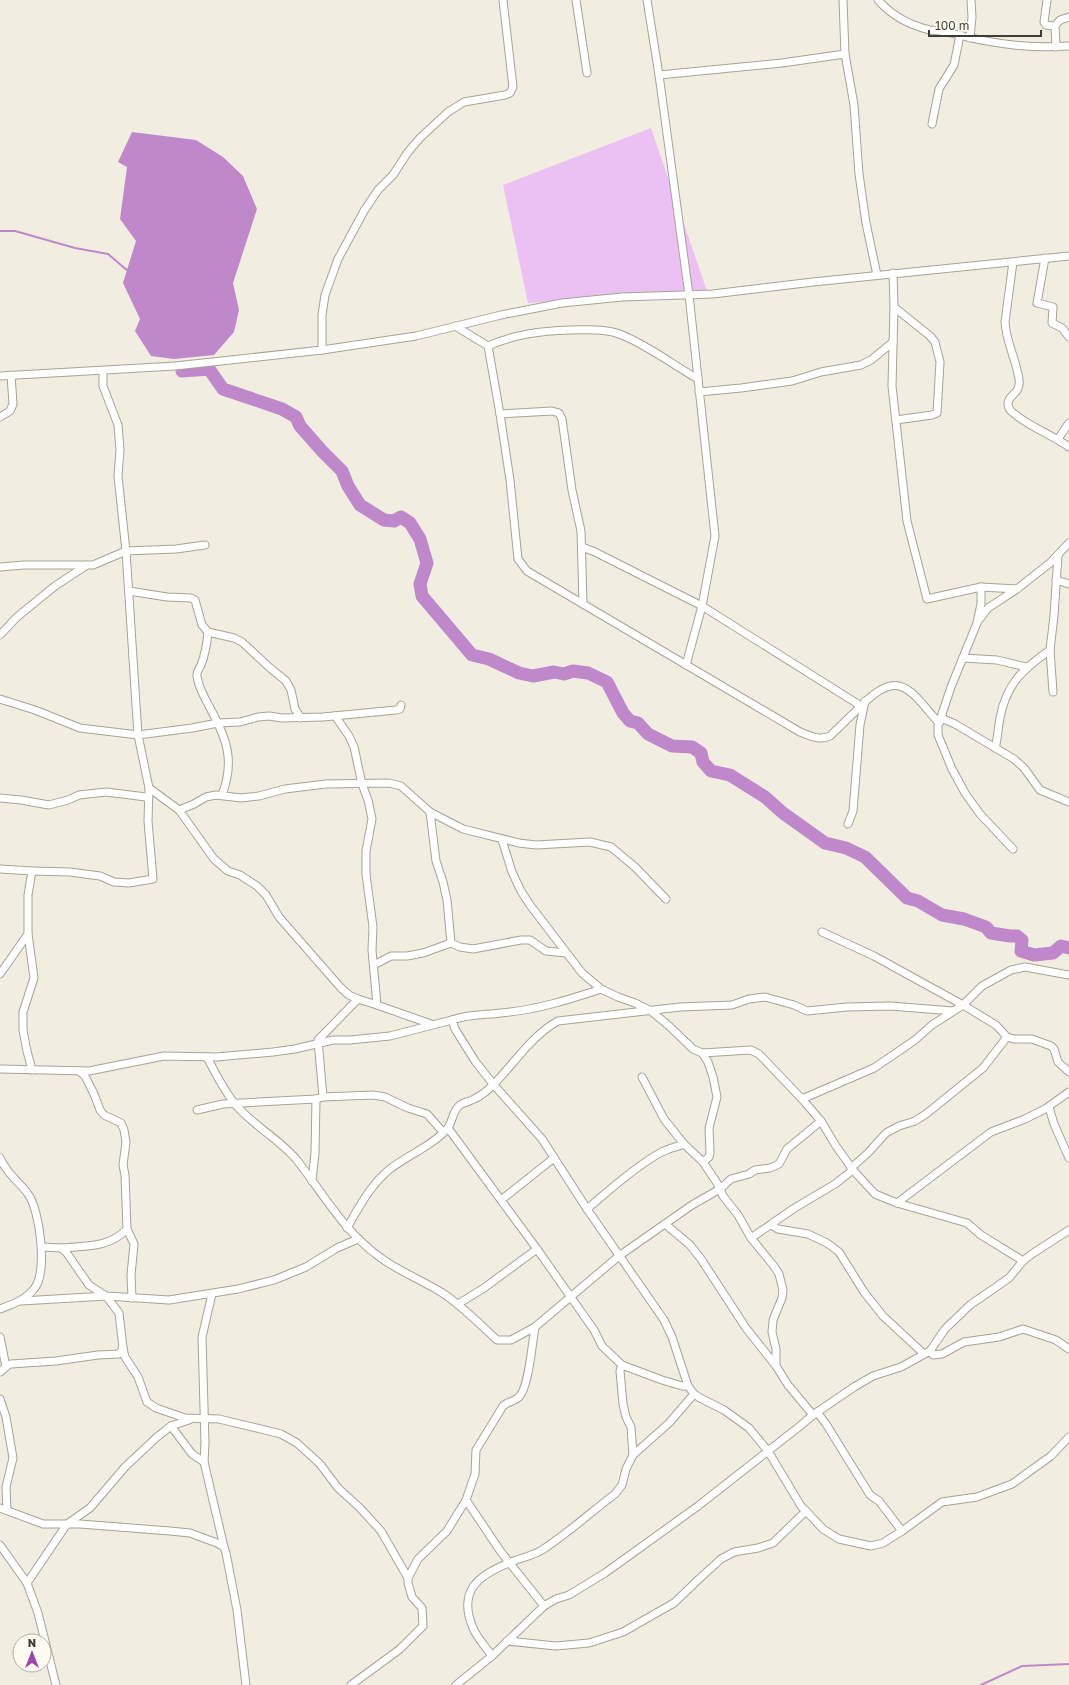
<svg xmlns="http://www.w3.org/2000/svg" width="1069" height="1685" viewBox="0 0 1069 1685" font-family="'Golos Text',sans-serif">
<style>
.green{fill:#ebc1f4}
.water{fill:#bf88cb}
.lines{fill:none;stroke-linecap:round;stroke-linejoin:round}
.stream{stroke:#bf88cb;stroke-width:2}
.river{stroke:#bf88cb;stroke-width:13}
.minor-casing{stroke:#a7a397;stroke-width:9}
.minor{stroke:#fff;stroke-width:7}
</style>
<rect width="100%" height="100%" fill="#f2ede1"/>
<!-- green -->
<polygon class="green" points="651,128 707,291 528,303 503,185"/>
<!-- water -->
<polygon class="water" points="132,132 196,140 223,157 243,176 257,209 233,283 239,310 234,332 214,355 174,359 151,356 135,331 140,319 123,283 136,241 120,219 127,167 118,162"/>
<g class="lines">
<!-- stream -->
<g class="stream">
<polyline points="0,231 15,231 75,248 108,254 128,271"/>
<polyline points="981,1685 1022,1666 1069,1664"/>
</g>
<!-- river -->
<polyline class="river" points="182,371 209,369 223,389 282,409 296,417 300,426 322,451 342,471 348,486 360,505 384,520 394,521 401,517 410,523 420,539 427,563 420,584 422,596 472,655 489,659 519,673 533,676 554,672 564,674 573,671 588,673 607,682 623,713 630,721 638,723 648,734 672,746 692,747 701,753 703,762 711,771 730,775 765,797 783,813 825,843 846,848 865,857 907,898 918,901 942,915 964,919 986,927 991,933 1010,936 1017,936 1022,940 1021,951 1034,955 1053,953 1061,946 1069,948"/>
<!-- minor casing -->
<g class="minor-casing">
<g id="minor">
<polyline points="576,0 587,73"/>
<polyline points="647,0 659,75 689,295 715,536 702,606 686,665"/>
<polyline points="843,0 845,54 854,105 859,174 866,223 877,275"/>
<path d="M878,0C892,16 909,25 930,30C937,31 944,31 951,33C991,44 1027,49 1069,46"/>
<polyline points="1047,0 1044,22 1046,25 1055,26"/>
<polyline points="970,38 972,17 971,0"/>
<polyline points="1056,47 1055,26 1060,20 1069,17"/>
<polyline points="659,75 782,63 845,54"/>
<polyline points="932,124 939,89 954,65 960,35"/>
<polyline points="1045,258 1037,303 1053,307 1052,323 1062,328 1069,337"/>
<path d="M1013,262L1005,322C1006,342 1016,359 1019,379C1021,394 1009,394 1008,403C1008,406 1009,409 1011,411C1027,426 1051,434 1069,447"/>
<polyline points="893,273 894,307 892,386 907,521 927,599 981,587 1017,589 1050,563 1069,543"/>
<polyline points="894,307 930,336 935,342 940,362 937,413 932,415 896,420"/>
<path d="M455,326L488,346L500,414L510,480L518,559L527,571L800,732C811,736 819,741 830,736L861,706L702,606L595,552L582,547"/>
<path d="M488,346C515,334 541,331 570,330C588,330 605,328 622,335C649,346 673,365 698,379"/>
<polyline points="322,350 322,315 325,295 338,259 364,211 378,190 393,175 408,152 420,138 448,112 464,102 505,95 510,93 513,87 503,0"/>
<polyline points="103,371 103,386 118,425 120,450 118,476 126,551 138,735 192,728 218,723 240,722 258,717 269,716 282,718 323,717 396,710 400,709 401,705"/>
<polyline points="0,376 175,366 322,350 416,336 501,315 562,303 622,297 713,294 813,282 1069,256"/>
<polyline points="699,392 741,388 792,381 821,372 861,365 871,360 893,342"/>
<polyline points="500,414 552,411 559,413 562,419 572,490 581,531 583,604"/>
<polyline points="0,417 10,411 13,404 11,375"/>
<polyline points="1058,439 1069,423"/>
<polyline points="0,567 24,565 86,565"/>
<polyline points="1056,580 1069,584"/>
<polyline points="981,587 981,604 977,623 951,687 938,726 938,735 952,769 965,793 980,814 1013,849"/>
<polyline points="129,591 167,597 191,598 195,600 202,625 208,632 234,638 242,642 270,668 286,681 291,690 295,709 301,718"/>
<polyline points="978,621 988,608 1017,589"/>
<path d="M208,632C207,643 205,655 201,665C199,669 196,672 197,676C198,687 205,698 210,708C227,739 235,761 222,795"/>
<polyline points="0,635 17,617 55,586 87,565 93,565 126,551 176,549 205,545"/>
<polyline points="963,658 997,660 1026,667"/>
<polyline points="1053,692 1050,650 1054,616 1058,555"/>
<polyline points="0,699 35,710 80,728 138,735 149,788 179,810 214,859 228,871 240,875 257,886 266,895 279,917 341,988 349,995 358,999 318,1040 323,1097"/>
<path d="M862,705C900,666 911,692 939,723"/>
<polyline points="335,716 349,736 354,747 362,784 368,800 372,819 366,851 366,874 373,927 372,950 377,1005 431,1024"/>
<polyline points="941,718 955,724 1014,759 1024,768 1040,790 1069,802"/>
<path d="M995,748C998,738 998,728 1000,718C1006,684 1024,668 1050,650"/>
<polyline points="0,798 21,800 49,805 68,800 79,795 106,792 146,797 148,800"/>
<polyline points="179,810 194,804 206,797 216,795 241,798 259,796 285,789 326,784 389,783 401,786 430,812 463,829 519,843 536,845 590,842 611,847 635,867 666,899"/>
<polyline points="848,824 853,811 860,725 865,701"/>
<polyline points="502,840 512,872 521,891 530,905 582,973 601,989 618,997 635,1003 651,1011 668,1025 693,1049 702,1053 708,1062 713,1077 717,1097 709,1128 710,1153 709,1157 703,1162 717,1183 723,1196 738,1215 751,1238 773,1265 779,1274 783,1290 782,1298 773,1320 772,1332 776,1349 776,1366 788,1385 813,1415"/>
<polyline points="0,869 32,871"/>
<polyline points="822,932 874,956 963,1005 996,1025 1007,1037 1014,1039 1032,1039 1051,1046 1054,1049 1058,1062 1069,1072"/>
<polyline points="28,934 34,978 23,1012 23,1030 27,1051 32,1070"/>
<polyline points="451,943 460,947 473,949 521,940 530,940 546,951 566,953"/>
<polyline points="374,965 391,956 407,956 423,953 451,943 447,900 443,882 436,861 430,812"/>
<polyline points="0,974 28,934 28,895 32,871 70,872 100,876 114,882 129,883 153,879 148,821 149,788"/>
<polyline points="358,999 377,1005"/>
<path d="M452,1020C468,1014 485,1015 501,1013C536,1010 568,1000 601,989"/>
<polyline points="702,1053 751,1050 759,1054 802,1099 874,1068 915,1040 932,1025 963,1005 982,986 1011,970 1025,967 1069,975"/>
<path d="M207,1057C215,1073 224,1090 235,1104C251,1124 278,1138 296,1159C323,1193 344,1232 381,1258C400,1272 424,1281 444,1294C463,1307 480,1324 497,1340H511L535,1327"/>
<polyline points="0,1069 89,1071 164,1056 216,1057 273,1052 295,1049 333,1040 350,1040 390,1036 452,1020 455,1029 475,1061 493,1084 542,1139 587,1209 664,1320 672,1337 688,1386 694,1394 700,1398 724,1410 749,1428 768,1451 801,1506 806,1511"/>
<polyline points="79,1071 85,1076 94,1094 100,1110 104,1115 121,1123 124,1130 126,1142 123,1165 125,1175 127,1229 134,1244 131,1275 132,1298"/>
<polyline points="642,1077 664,1119 684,1144"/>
<polyline points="802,1099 821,1121 836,1146 853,1170 875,1194 897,1203 967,1223 981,1235 1023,1261"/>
<polyline points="1049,1107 1054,1124 1069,1158"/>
<polyline points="197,1110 223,1104 316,1099 323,1097 373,1095 385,1097 408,1108 427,1114 443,1132"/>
<polyline points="448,1128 537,1249 594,1330 602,1346 622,1365 662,1380 682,1386 688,1386"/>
<path d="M0,1158C8,1176 18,1180 28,1194C40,1210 48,1273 34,1289C25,1300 13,1304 0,1309"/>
<polyline points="851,1168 868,1153 886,1133 899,1126 915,1121 926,1114 983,1068 1007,1037"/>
<polyline points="312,1181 315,1153 316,1099"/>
<polyline points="501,1200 554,1158"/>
<polyline points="897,1203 991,1132 1025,1119 1045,1109 1069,1092"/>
<path d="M587,1209C609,1190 633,1169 658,1154C666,1149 676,1147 684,1144L703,1162"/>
<polyline points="665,1224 690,1245 701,1259 746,1328 776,1366"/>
<polyline points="771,1225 778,1229 808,1234 827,1243 839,1252 864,1292 883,1316 924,1354"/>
<path d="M347,1228C359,1207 371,1184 390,1169C408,1155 432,1146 447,1129C453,1122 452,1111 460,1105C464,1102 469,1102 474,1099C481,1096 488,1090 493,1085C514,1064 531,1036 558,1021L680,1007L732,1005L749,999L765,997L794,1005L807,1011L847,1007L890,1006L953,1011"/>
<polyline points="751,1238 793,1209 835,1184 853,1170"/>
<polyline points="42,1247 61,1248 66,1252 89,1285 106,1296 169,1300 238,1289 274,1280 306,1267 337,1248 358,1239"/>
<path d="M61,1248C86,1246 109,1248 127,1229"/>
<polyline points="212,1294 202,1337 205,1443 204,1462 224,1547"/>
<polyline points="458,1304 484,1288 537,1249"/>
<polyline points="0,1337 6,1367"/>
<polyline points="123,1348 125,1357 138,1377 147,1402 156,1408 185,1418 219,1419 281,1434 297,1443 320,1464 338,1488 360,1508 381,1531 408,1578"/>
<polyline points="930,1351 945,1329 970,1305 1009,1278 1023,1261 1032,1254 1069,1230"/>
<polyline points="622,1365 620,1371 623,1404 626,1417 631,1427 633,1455"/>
<polyline points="0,1372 8,1365 11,1364 56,1361 98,1355 119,1354 123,1348 119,1313 106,1296 21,1301"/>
<polyline points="0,1399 6,1417 13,1458 6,1487 7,1510"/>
<polyline points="817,1412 826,1424 870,1495 879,1501 902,1531"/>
<polyline points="171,1426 192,1454 204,1462"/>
<polyline points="466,1500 501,1552 544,1606"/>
<polyline points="0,1508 43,1524 80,1524 170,1531 190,1533 217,1543 224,1547 226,1553 237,1610 246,1685"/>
<polyline points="0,1545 27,1583"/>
<polyline points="507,1641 556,1646 589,1643 623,1632 674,1603 699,1579 721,1559 734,1552 758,1548 773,1543 806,1511 823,1529 839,1539 871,1546 883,1543 902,1531 942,1502 977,1497 1012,1484 1051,1456 1069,1437"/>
<path d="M492,1656C486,1647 477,1638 473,1628C457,1590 479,1575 511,1562C521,1558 532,1556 542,1550C567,1534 591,1512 615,1494L622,1485L626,1469L633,1455L669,1423L694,1394"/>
<polyline points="56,1685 38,1613 27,1583 67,1524 90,1508 125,1467 157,1437 171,1426 189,1420"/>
<path d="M351,1685L400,1649L423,1626L422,1608L412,1597L408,1583V1578L418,1559L447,1531L466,1500L475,1474L476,1450L503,1406C507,1402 515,1401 519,1397C529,1387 532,1343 535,1327L619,1256L692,1205L720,1189L731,1179L749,1174L755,1170L770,1168L779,1164L787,1149L821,1121"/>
<polyline points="456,1685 492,1656 544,1606 556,1599 569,1595 605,1573 698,1506 800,1426 813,1415 854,1387 873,1376 901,1367 930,1351 933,1355 942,1354 964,1342 999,1337 1023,1329 1056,1340 1069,1349"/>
</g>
</g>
<!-- minor -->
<use href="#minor" class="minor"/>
</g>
<!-- north arrow -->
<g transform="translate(32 1653)"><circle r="19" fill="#fefbf1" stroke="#b1afa7"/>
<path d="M0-3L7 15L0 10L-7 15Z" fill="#9e45b0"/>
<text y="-6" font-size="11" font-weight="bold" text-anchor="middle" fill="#3e3c37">N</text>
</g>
<!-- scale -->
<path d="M929 30v6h112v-6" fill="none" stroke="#3e3c37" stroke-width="2"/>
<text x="935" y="30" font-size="12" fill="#3e3c37" stroke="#fefbf1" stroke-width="3" paint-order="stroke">100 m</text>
</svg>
